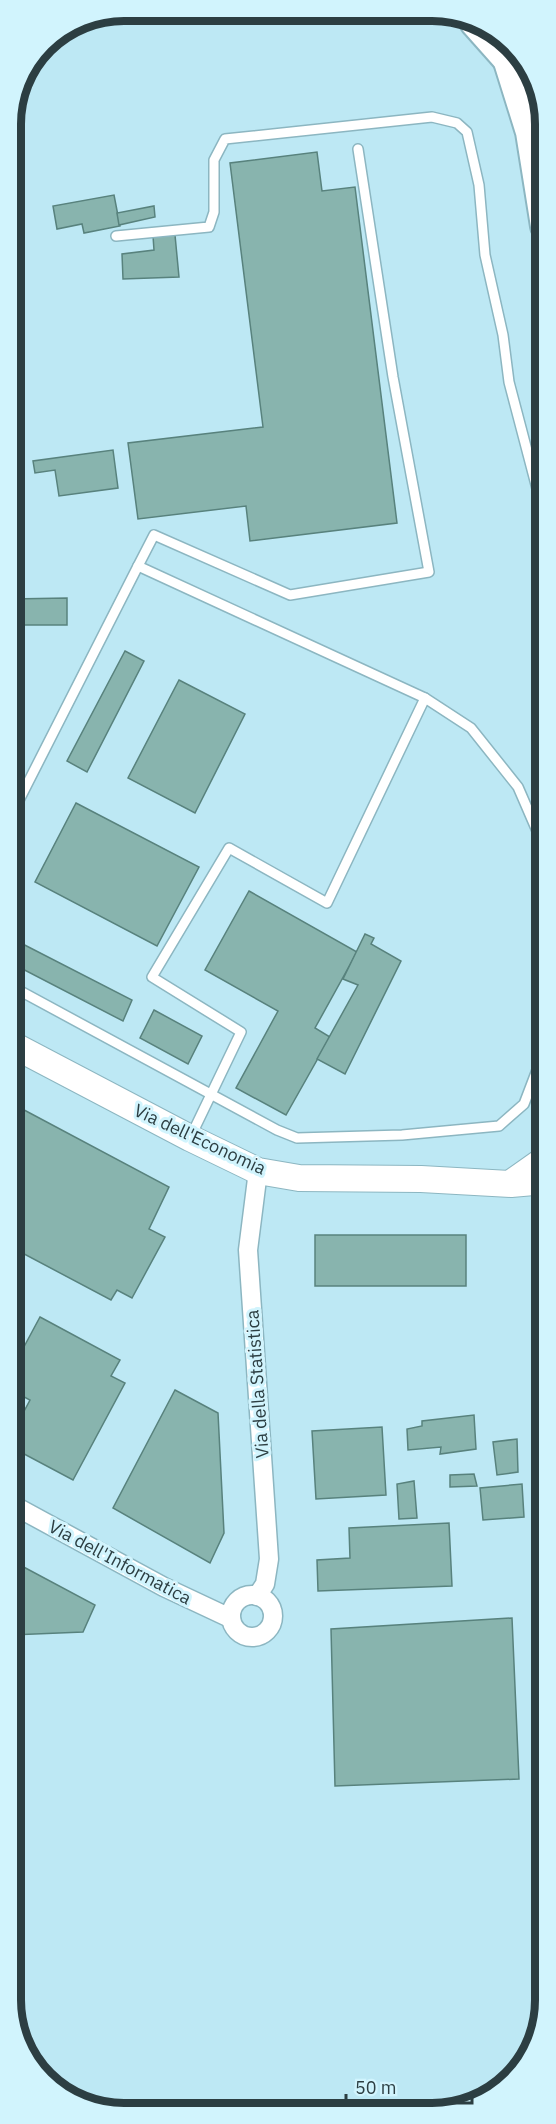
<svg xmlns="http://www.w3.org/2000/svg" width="556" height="2124" viewBox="0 0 556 2124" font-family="'IBM Plex Sans',sans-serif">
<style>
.building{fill:#88b4ae;stroke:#58827d;stroke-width:1.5}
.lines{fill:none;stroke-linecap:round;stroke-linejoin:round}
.lane-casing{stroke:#8cb6c1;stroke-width:12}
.street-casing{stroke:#8cb6c1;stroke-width:21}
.secondary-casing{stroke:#8cb6c1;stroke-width:28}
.primary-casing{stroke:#8cb6c1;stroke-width:32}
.lane{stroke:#fff;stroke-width:9}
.street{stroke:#fff;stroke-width:18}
.secondary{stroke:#fff;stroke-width:26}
.primary{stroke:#fff;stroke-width:28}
.labels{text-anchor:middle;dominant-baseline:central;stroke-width:6;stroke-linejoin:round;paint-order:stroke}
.street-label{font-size:18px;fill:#2c3e42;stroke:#d1f4fd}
.rim{fill:none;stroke:#2c3e42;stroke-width:8}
</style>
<rect width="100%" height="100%" fill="#bde8f4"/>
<!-- building -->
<g class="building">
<polygon points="317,152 322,191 355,187 397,523 250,541 246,506 138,519 128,443 263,427 230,163"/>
<polygon points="114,195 120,226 84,233 82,224 57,229 53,206"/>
<polygon points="154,206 155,217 119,225 117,213"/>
<polygon points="175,235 179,277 123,279 122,254 154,250 153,236"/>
<polygon points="113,450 118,488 59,496 55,470 35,473 33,461"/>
<polygon points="67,598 67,625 23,625 23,622 11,621 11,599"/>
<rect x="11" y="633" width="5" height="85"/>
<polygon points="125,651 144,661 87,772 67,761"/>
<polygon points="179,680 245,714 195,813 128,778"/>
<polygon points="76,803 199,867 157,946 35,882"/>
<polygon points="249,891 357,952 315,1028 330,1037 286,1115 236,1088 278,1011 205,970"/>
<polygon points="365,934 374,938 371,944 401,961 345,1074 317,1059 358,985 343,979"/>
<polygon points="11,938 132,1000 123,1021 11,963"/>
<polygon points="154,1010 202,1036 188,1064 140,1038"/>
<polygon points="11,1103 169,1187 149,1229 165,1237 132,1298 117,1290 111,1300 11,1247"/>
<rect x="315" y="1235" width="151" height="51"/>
<polygon points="40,1317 120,1360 111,1376 125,1383 73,1480 11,1447 11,1409 22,1415 30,1400 11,1390 11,1371"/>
<polygon points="175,1390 218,1413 224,1533 210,1563 113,1508"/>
<polygon points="474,1415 476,1449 440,1454 441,1447 408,1450 407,1429 422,1426 422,1421"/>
<polygon points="382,1427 386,1495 316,1499 312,1431"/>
<polygon points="517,1439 518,1472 497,1475 493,1442"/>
<polygon points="474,1474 477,1486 450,1487 450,1475"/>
<polygon points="414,1481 417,1518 399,1519 397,1484"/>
<polygon points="522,1484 524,1517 483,1520 480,1488"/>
<polygon points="449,1523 452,1586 318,1591 317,1560 350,1558 349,1528"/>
<polygon points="18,1564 95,1605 83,1632 11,1635 11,1579"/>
<polygon points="512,1618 519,1779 335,1786 331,1629"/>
</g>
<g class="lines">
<!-- lane casing -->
<g class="lane-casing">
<g id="lane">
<polyline points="116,236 209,227 214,212 214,160 225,139 432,117 457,123 467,132 479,185 485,255 503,335 509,382 545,519"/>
<polyline points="425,698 471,728 518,787 541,840 545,865"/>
<polyline points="11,816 138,566"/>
<polyline points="11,986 277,1130 297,1138 402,1135 499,1126 524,1104 545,1049"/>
<polyline points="191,1136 241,1032 152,977 229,848 327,903 425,698 138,566 154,535 290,595 429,572 393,377 358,149"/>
</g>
</g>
<!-- street casing -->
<g class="street-casing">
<g id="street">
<polyline points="11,1504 164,1587 230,1618"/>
<circle cx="252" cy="1616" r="21"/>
<polyline points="257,1596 265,1584 269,1559 248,1250 258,1171"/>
</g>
</g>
<!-- secondary casing -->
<g class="secondary-casing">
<g id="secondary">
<polyline points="11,1044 190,1138 258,1171 299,1178 421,1179 511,1184 545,1181"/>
<polyline points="511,1183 545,1159"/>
</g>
</g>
<!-- primary casing -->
<g class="primary-casing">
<g id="primary">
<polyline points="474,22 506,58"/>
<polyline points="501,39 530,132 545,226"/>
</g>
</g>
<!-- lane -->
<use href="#lane" class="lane"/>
<!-- street -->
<use href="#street" class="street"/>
<!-- secondary -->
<use href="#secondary" class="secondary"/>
<!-- primary -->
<use href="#primary" class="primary"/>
</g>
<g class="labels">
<!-- street labels -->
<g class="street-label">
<text transform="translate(200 1139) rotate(25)">Via dell'Economia</text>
<text transform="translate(257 1384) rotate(-94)">Via della Statistica</text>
<text transform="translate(120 1562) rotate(28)">Via dell'Informatica</text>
</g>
</g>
<!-- crop -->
<path d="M0 0H556V2124H0ZM124 21H432A103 103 0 0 1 535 124V2000A103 103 0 0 1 432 2103H124A103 103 0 0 1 21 2000V124A103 103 0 0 1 124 21Z" fill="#d1f4fd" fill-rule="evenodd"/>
<path class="rim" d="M124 21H432A103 103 0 0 1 535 124V2000A103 103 0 0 1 432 2103H124A103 103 0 0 1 21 2000V124A103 103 0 0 1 124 21Z"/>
<!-- scale -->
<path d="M346 2094v9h126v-9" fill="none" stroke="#2c3e42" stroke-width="3"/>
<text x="355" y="2094" font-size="18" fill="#2c3e42" stroke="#d1f4fd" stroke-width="4.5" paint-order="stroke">50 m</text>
</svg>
